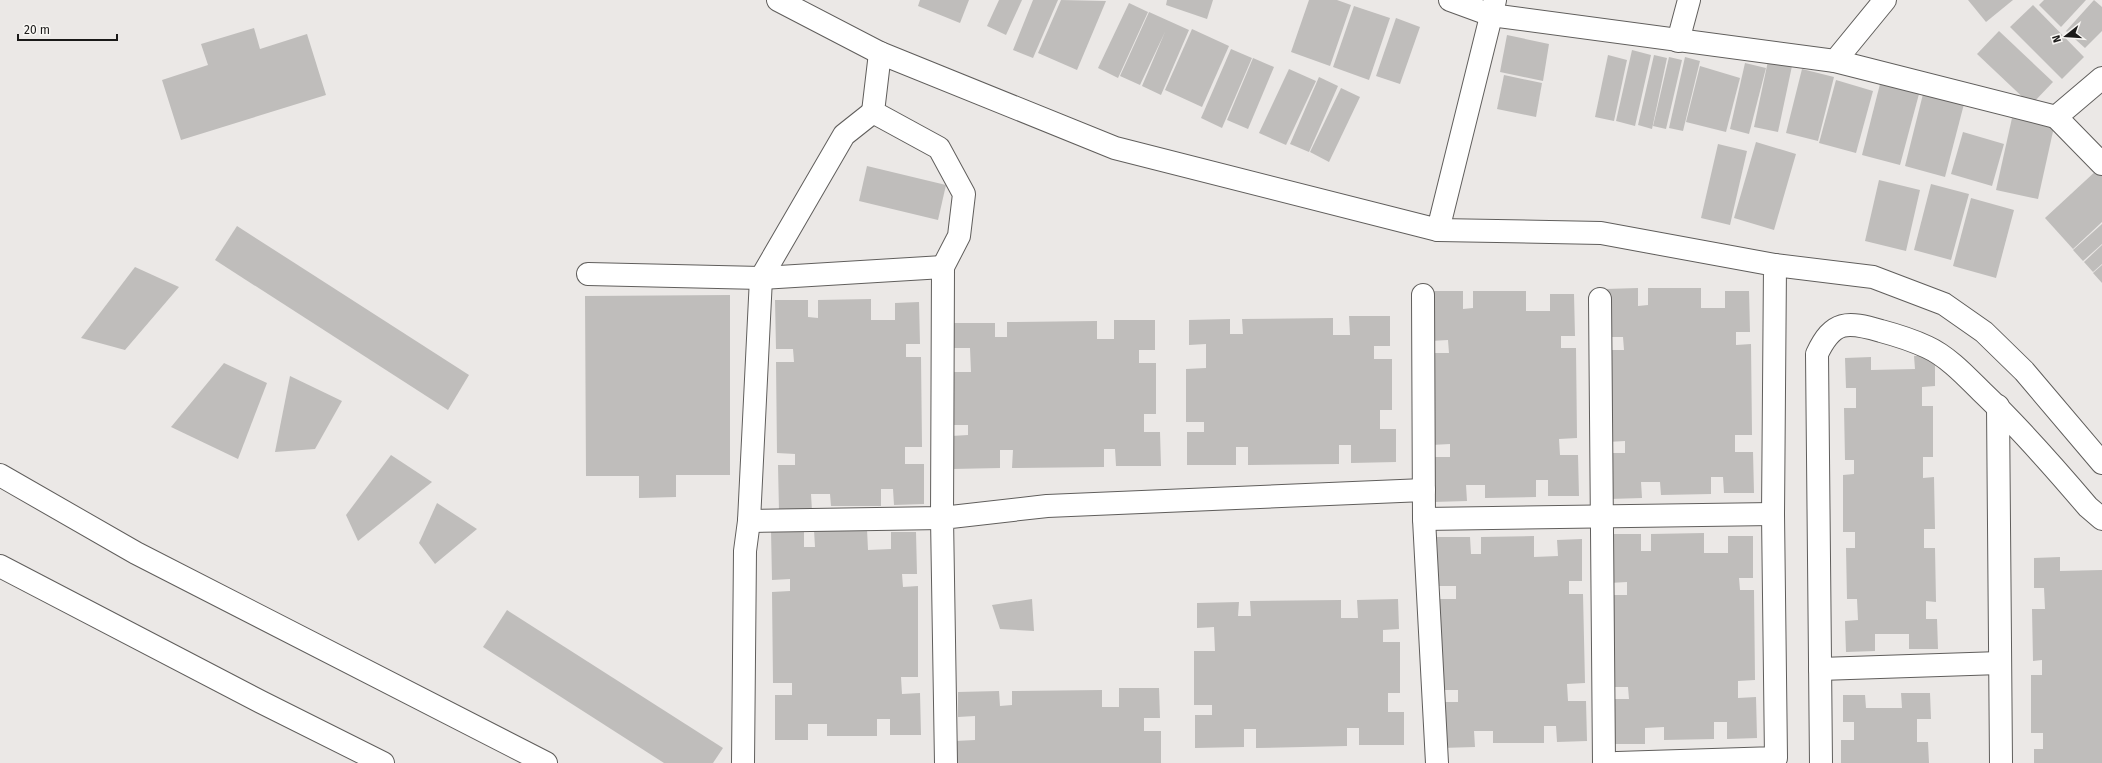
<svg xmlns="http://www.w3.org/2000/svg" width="2102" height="763" viewBox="0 0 2102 763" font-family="'Fira Sans',sans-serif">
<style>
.building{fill:#bfbdbb}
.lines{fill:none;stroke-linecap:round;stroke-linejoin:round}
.minor-casing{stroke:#605e5c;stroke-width:24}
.minor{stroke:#fff;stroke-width:22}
</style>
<rect width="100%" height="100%" fill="#ebe8e6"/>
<!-- building -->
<g class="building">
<polygon points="920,0 969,0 960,23 918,6"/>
<polygon points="999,0 1022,0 1006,35 987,26"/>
<polygon points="1033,0 1058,0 1033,58 1013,50"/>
<polygon points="1061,0 1106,1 1077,70 1038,53"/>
<polygon points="1167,0 1213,0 1207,19 1166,5"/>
<polygon points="1309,0 1337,0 1351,5 1330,66 1291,52"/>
<polygon points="1968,0 2013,0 1986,22"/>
<polygon points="2044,0 2086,0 2061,27 2039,5"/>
<polygon points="2094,0 2102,7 2102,31 2085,48 2066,31"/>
<polygon points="1129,3 1148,12 1118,78 1098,68"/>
<polygon points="2033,5 2084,57 2062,79 2010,27"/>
<polygon points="1354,6 1390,18 1369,80 1333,67"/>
<polygon points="1149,12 1189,30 1161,95 1142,86 1165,32 1140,85 1120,76"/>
<polygon points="1396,18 1420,27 1400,84 1376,76"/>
<polygon points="254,28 260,49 307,34 326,95 181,140 162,80 208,65 201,44"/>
<polygon points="1192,29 1229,46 1202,107 1165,90"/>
<polygon points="1999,31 2053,82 2031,105 1977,54"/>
<polygon points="1507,35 1549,44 1543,81 1500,72"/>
<polygon points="1231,49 1252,58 1222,128 1201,118"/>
<polygon points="1632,50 1651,55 1635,126 1616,121"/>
<polygon points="1608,55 1627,60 1614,121 1595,117"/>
<polygon points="1654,55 1667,58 1652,129 1638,125"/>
<polygon points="1669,57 1682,60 1666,129 1653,126"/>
<polygon points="1685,57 1700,61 1683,131 1669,128"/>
<polygon points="1253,58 1274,67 1248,129 1227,120"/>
<polygon points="1768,61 1792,66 1778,132 1754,127"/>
<polygon points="1745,63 1766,68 1749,134 1730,129"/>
<polygon points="1700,66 1740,78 1726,132 1686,122"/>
<polygon points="1289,69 1316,81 1286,145 1259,133"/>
<polygon points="1802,69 1834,77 1818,141 1786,133"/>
<polygon points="1504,75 1542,83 1536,117 1497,109"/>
<polygon points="1319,77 1338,86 1309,152 1290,144"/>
<polygon points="1836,80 1873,91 1856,153 1819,143"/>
<polygon points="1880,84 1919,94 1900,165 1862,155"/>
<polygon points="1341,88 1360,97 1329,162 1310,152"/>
<polygon points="1923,94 1964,104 1945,177 1905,166"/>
<polygon points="2012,118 2054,127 2038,199 1996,190"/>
<polygon points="1963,132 2004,144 1992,186 1951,174"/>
<polygon points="1756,142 1796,154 1774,230 1734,218"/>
<polygon points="1718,144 1747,151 1730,225 1701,218"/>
<polygon points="867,166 946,185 938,220 859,201"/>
<polygon points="2098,169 2102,173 2102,222 2073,249 2045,218"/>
<polygon points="1879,180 1920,190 1906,251 1865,241"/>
<polygon points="1931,184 1969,194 1951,260 1914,250"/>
<polygon points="1971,198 2014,210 1996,278 1953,266"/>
<polygon points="2102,224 2102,244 2083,261 2073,250"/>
<polygon points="237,226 469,375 448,410 215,260"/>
<polygon points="2102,245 2102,264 2093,272 2084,262"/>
<polygon points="2102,265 2102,283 2093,273"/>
<polygon points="135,267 179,287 125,350 81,338"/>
<polygon points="1638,288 1638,306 1648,305 1648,288 1701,288 1701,308 1725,308 1725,291 1749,291 1750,332 1736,332 1736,345 1751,344 1752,435 1735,435 1735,452 1753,452 1754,493 1724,493 1723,477 1711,477 1711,494 1661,495 1660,482 1641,482 1642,498 1609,499 1608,453 1625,453 1625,441 1607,442 1606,350 1624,350 1623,337 1606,337 1605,289"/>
<polygon points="1430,291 1463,291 1463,309 1473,308 1473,291 1526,291 1526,311 1550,311 1550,294 1574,294 1575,336 1561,336 1561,348 1576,348 1577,438 1559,439 1560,455 1578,455 1579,496 1548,496 1548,480 1536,480 1536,497 1485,498 1485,485 1466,485 1467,501 1433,502 1433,457 1450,457 1450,444 1431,445 1430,353 1449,353 1448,340 1430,341"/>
<polygon points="730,295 730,475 676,475 676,497 639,498 639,476 586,476 585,296"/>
<polygon points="871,299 871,320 895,320 895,303 919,302 920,344 906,344 906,357 921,357 922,447 905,447 905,464 924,464 924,504 894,505 893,489 881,489 881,506 831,506 830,494 811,494 812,511 779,511 778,465 795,465 795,454 777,453 776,362 794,362 793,349 776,349 775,300 808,300 808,317 818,318 818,300"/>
<polygon points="1349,316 1390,316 1390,346 1374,346 1374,359 1392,359 1392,410 1380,410 1380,429 1396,429 1396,462 1351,463 1351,445 1339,445 1339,464 1248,465 1248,447 1236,447 1236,465 1187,465 1187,432 1204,432 1204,422 1186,422 1186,369 1206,368 1206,344 1189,345 1189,320 1230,319 1230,334 1243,334 1242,319 1333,318 1333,335 1350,335"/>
<polygon points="1114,320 1155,320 1155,350 1139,350 1139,363 1156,363 1156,414 1144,414 1144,432 1160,432 1161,466 1116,466 1115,449 1104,449 1104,467 1012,468 1013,450 1000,450 1000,468 952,469 951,436 968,435 968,425 951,425 950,372 971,372 970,348 954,348 953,323 995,323 995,337 1007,337 1007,322 1097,321 1097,339 1114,339"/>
<polygon points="1914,356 1935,356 1935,386 1922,387 1922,406 1933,406 1933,457 1923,457 1923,478 1934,477 1935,529 1924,529 1924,548 1935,548 1936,602 1926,601 1926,619 1937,619 1938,649 1909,649 1909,634 1875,634 1875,651 1846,652 1845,621 1858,620 1857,599 1847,599 1846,548 1855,548 1855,532 1843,532 1843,475 1854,474 1854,460 1845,460 1844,408 1856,408 1856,388 1846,388 1845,358 1871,357 1871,370 1915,369"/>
<polygon points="224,363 267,383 238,459 171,427"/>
<polygon points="290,376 342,401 315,449 275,452"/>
<polygon points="391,455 432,482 358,541 346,515"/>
<polygon points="437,503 477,529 435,564 419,543"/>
<polygon points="867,529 868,550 891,549 891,532 916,532 917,574 902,574 903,587 918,586 918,677 901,677 902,694 920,693 921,735 890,735 890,719 877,719 877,736 827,736 827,724 808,724 808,740 775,740 775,695 792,695 792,683 773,683 772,592 790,591 790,579 772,580 771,530 804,530 804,547 815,547 814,530"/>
<polygon points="1704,533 1704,553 1728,553 1728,536 1753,536 1753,578 1739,578 1740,590 1754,590 1755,680 1738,681 1738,698 1756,697 1757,738 1727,739 1727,722 1714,722 1714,739 1664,740 1664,727 1645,728 1645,744 1612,744 1611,699 1629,699 1628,687 1610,687 1609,595 1627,595 1627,582 1609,583 1608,534 1641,534 1641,551 1651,551 1651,534"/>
<polygon points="1534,536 1534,557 1558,556 1557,540 1582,539 1582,581 1569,581 1569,594 1583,594 1585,683 1567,684 1568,701 1586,701 1587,741 1557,742 1556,726 1544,726 1544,743 1493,743 1493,731 1474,731 1475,747 1441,748 1441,702 1458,702 1458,690 1440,690 1438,599 1456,599 1456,586 1438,586 1437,537 1470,537 1471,554 1481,554 1481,537"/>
<polygon points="2060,557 2060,571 2102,570 2102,763 2034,763 2034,749 2043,749 2043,733 2031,733 2031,675 2042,675 2042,660 2033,661 2032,609 2045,609 2044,588 2034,588 2034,558"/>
<polygon points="1032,599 1034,631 1000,629 992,605"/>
<polygon points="1398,599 1399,629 1383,630 1383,642 1400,642 1400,693 1388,693 1388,712 1404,712 1404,745 1359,745 1359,728 1347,728 1347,746 1256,748 1256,729 1244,729 1244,747 1195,748 1195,715 1212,715 1212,705 1194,705 1194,651 1215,651 1214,627 1197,628 1197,603 1239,602 1238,616 1251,616 1250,601 1341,600 1341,618 1358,618 1357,600"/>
<polygon points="507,610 723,748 713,763 664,763 483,647"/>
<polygon points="1119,688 1159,688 1160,718 1144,718 1144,731 1161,731 1161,763 955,763 955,741 975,740 975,716 958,717 958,692 999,691 1000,706 1012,705 1012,691 1102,690 1102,707 1119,707"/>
<polygon points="1901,693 1930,693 1931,719 1917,719 1917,742 1928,742 1929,763 1841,763 1841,740 1854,740 1854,722 1843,722 1843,695 1865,695 1866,708 1902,708"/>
</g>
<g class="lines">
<!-- minor casing -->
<g class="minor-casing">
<g id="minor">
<polyline points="778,0 880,53 1115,148 1438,230 1495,0"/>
<polyline points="1450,0 1491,15 1835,61 1885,0"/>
<polyline points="1678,41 1689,0"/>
<polyline points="1835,61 2056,117"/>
<polyline points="2102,78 2056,117 2102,164"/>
<polyline points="1438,230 1601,233 1775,265 1773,514 1776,758 1617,763"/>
<polyline points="1775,265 1873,277 1944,304 1984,332 2024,371 2102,463"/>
<polyline points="588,274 761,278 943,267"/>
<polyline points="1423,295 1424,519 1437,763"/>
<polyline points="1600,299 1604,763"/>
<polyline points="1998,406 2001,763"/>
<polyline points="0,475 136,553 546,763"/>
<polyline points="1424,519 1773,514"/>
<polyline points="749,521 942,518 943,267 959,236 964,194 939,148 873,112 880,53"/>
<polyline points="0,566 261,702 383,763"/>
<polyline points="1820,669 2000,663"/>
<polyline points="743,763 745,551 749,521 761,278 844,135 873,112"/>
<polyline points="946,763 942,518 1047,506 1424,490"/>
<path d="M1821,763L1817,354C1833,320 1847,321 1881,331C1896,335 1912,340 1927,347C1947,356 1965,375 1981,391C2019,427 2054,467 2088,507L2102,519"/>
</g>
</g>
<!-- minor -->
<use href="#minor" class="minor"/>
</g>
<!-- north arrow -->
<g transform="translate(2066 36) rotate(253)" stroke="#f8f6f3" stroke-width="3" paint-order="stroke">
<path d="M0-3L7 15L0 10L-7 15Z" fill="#1a1918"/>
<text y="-6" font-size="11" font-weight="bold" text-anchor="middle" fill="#1a1918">N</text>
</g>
<!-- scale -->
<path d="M18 34v6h99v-6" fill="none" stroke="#1a1918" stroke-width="2"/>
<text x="24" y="34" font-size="12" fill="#1a1918" stroke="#f8f6f3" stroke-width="3" paint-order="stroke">20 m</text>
</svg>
